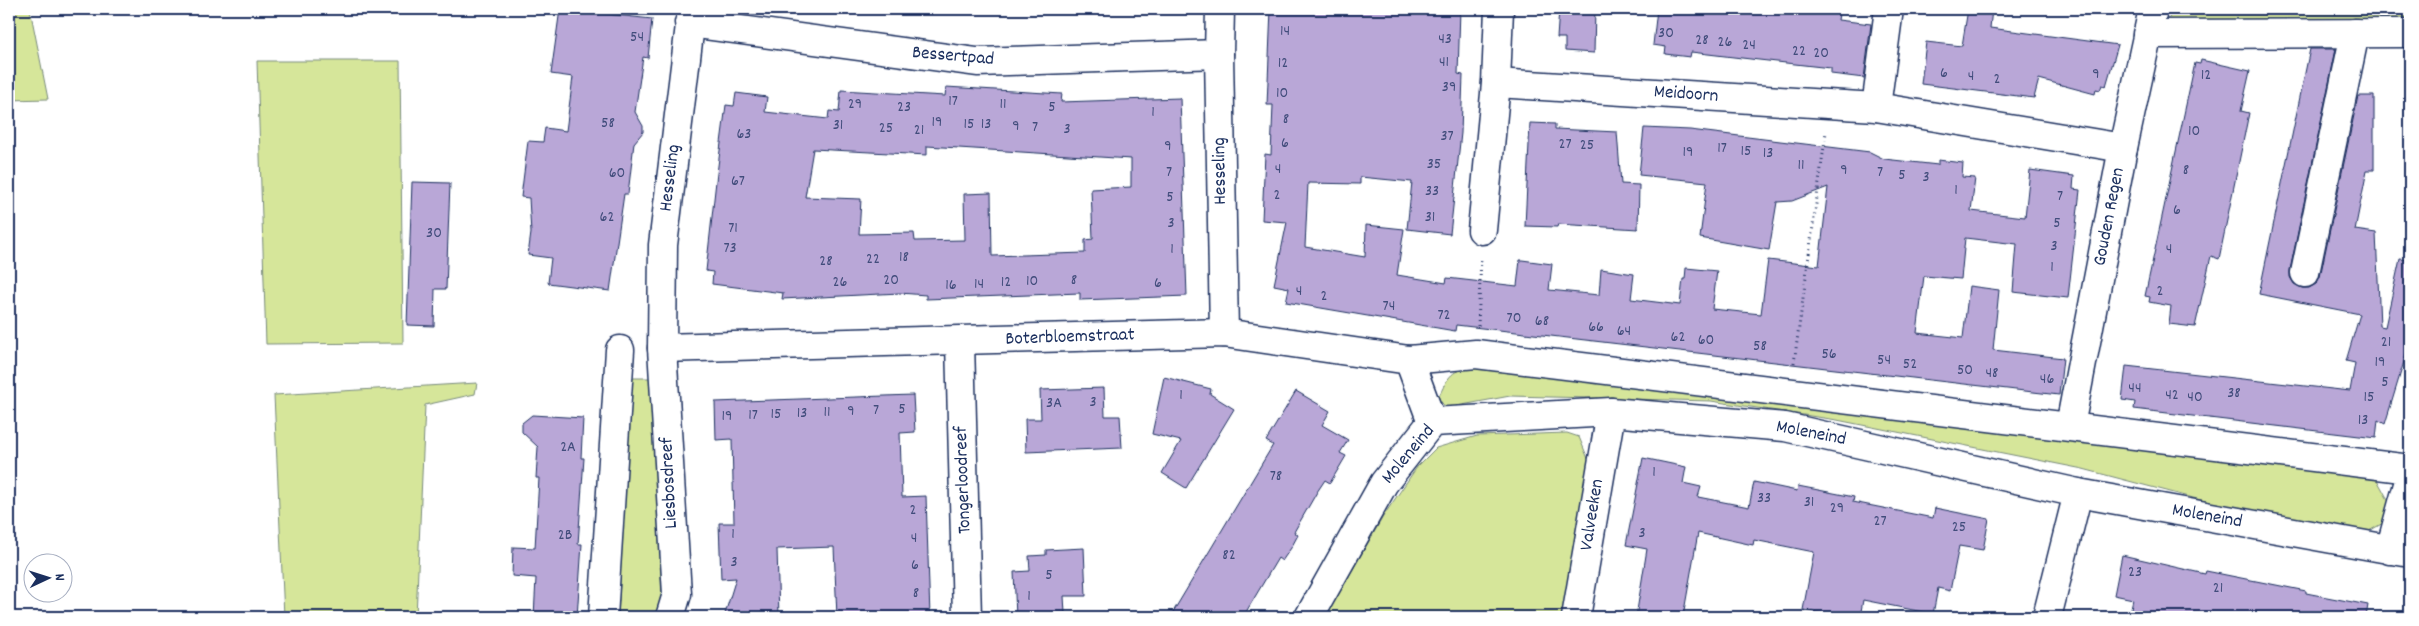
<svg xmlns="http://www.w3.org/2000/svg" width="2419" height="626" viewBox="0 0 2419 626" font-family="Dekko,sans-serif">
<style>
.green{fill:#d6e69a;stroke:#788a7c}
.building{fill:#b9a7d7;stroke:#1b2f5e;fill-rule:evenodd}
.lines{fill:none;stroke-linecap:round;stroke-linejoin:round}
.minor-casing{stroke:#1b2f5e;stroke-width:31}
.path{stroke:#1b2f5e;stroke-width:3;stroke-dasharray:1 4;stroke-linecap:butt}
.minor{stroke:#fff;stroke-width:28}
.labels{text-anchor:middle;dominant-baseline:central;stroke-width:4.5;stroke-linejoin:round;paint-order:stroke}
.number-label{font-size:16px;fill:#424d7c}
.street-label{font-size:19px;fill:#1b2f5e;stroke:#fff}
</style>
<rect width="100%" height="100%" fill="#fff"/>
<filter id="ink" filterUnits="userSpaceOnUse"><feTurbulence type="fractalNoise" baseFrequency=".02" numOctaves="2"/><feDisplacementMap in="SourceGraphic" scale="10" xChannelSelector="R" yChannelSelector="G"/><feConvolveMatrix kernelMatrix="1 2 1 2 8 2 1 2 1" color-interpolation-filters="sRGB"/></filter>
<g filter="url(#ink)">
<!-- green -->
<g class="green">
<polygon points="9,9 30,9 48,99 9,100"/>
<polygon points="2172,9 2410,9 2410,25 2167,24"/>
<polygon points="257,61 400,61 403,343 266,344"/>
<path d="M1477,367L2376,478L2391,505L2385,522L2353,540L2083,469L1837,420L1711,401L1510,396L1446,408L1438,398C1449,376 1450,369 1477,367Z"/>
<polygon points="631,378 657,378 662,617 618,617"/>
<polygon points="477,383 475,394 425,405 416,617 284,617 274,395"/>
<polygon points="1567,433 1579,437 1589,461 1564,617 1336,617 1329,611 1384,515 1417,467 1436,448 1477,436"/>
</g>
<!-- building -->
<g class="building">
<polygon points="560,9 652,19 648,58 643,57 635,112 643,126 643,132 634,143 628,194 624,194 610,291 548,283 551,258 528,255 531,233 529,198 521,197 528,141 543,142 545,128 566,131 573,77 551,74"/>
<polygon points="1271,9 1460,9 1458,74 1463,75 1461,133 1450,234 1407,229 1412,182 1360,177 1360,184 1308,183 1305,247 1365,257 1366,225 1404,229 1397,275 1446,283 1447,278 1517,286 1520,260 1522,260 1552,264 1549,290 1599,295 1601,269 1634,274 1631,299 1680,305 1683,279 1685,279 1686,268 1717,271 1712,309 1761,314 1768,260 1819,266 1828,187 1792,201 1777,202 1769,250 1700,238 1707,182 1639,175 1644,128 1690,130 1870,152 1884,159 1938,165 1938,160 1963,163 1962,177 1975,178 1971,211 2025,217 2030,170 2074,176 2073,189 2080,190 2068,298 2013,292 2017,244 1965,238 1961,279 1924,276 1917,333 1963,338 1969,286 1999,290 1993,350 2063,358 2059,395 1456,325 1455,331 1286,302 1289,288 1274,285 1287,222 1262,220 1265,154 1271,155 1273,105 1267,105"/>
<polygon points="1559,9 1595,9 1594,53 1565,51 1565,38 1557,38"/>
<polygon points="1657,9 1791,9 1839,14 1838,20 1871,24 1864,78 1831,74 1831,68 1759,60 1691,52 1690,57 1665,54 1666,47 1653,45"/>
<polygon points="1968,9 1992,9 1990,28 2118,45 2106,86 2102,85 2100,90 2096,89 2095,94 2039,79 2034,98 1921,84 1926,42 1962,46"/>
<polygon points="2310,49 2336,49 2290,270 2290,277 2294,284 2302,288 2309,288 2316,284 2320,277 2358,96 2374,96 2374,170 2367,170 2355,230 2376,233 2380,326 2385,327 2400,259 2410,260 2410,342 2385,424 2378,420 2376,438 2134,409 2135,402 2122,400 2126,366 2350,391 2355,363 2346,361 2360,314 2259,294"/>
<polygon points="2201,60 2250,71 2241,111 2249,113 2219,259 2211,256 2195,327 2169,324 2171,306 2149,302 2150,297 2145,296 2195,63 2200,64"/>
<path d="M946,87L1062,94L1061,102L1180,98L1187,296L1080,300V293L926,299V295L900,293L782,299L783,293L712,284L713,272L706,271L716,181L726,105L734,106L736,93L767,97L765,112L828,119L829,111L839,112L841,90L945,96ZM927,146L1131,159V187L1091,189L1093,239L1085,240V253L992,256L991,193L964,194L965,240L915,241L914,233L859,234L861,199L805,197L813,149L927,155Z"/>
<polygon points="1530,123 1555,124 1555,129 1617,132 1621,184 1639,185 1638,229 1558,224 1557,227 1525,226"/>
<polygon points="412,182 450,183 446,289 435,289 434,326 407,325"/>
<polygon points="1164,377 1211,389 1210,394 1234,409 1186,488 1162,473 1181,441 1152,434"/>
<polygon points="1104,388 1105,416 1120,416 1122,448 1026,452 1025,419 1041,419 1040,390"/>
<polygon points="1296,391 1330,411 1322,425 1348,440 1340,453 1346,456 1330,483 1325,480 1317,492 1294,532 1298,535 1291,548 1282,561 1278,558 1243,617 1170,617 1273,445 1266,441"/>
<polygon points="913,395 915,432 900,433 902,497 926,496 930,617 837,617 834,547 777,549 779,617 724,617 736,578 721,579 719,523 734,523 732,439 716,440 715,402"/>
<polygon points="532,415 583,418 581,458 584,458 578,544 582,544 577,617 534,617 536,578 512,576 513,547 535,548 539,478 536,478 538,447 522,432 522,423"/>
<polygon points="1643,458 1686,467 1683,483 1701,487 1698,497 1749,507 1754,482 1797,491 1798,486 1854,497 1853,502 1933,518 1935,508 1989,519 1983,550 1959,546 1950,591 1938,588 1933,614 1863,600 1860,617 1841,617 1803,610 1814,552 1754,540 1753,545 1698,533 1683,617 1636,617 1647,549 1626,545"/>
<polygon points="1084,548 1086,596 1064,596 1065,613 1057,613 1058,617 1016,617 1014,572 1030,571 1029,556 1046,555 1046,550"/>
<polygon points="2122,555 2205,574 2206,571 2306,591 2306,593 2368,605 2366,617 2129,617 2133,599 2114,595"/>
</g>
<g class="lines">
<!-- minor casing -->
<g class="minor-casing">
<g id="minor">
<polyline points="1220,9 1219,54 1224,333"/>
<polyline points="689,23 977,62 1219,54"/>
<polyline points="2147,34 2410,33"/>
<polyline points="1496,83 1876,107 2123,148"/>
<polyline points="1876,107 1889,9"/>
<polyline points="1482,230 1496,83 1499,9"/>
<polyline points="2305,273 2355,33"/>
<polyline points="960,342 967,617"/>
<polyline points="662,348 1224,333 1409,360 1432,422"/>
<polyline points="1409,360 1476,354 2410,469"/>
<polyline points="2070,426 2123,148 2153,9"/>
<polyline points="2390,550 2410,477"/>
<polyline points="603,617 620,350"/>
<polyline points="670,617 677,594 662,348 663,245 692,9"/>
<polyline points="1309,617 1384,483 1432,422 1611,412 1785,427 2078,493 2410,553"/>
<polyline points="1576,617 1611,412"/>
<polyline points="2047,617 2078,493"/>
</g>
</g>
<!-- path -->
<g class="path">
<polyline points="1478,326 1481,258"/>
<polyline points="1794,363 1826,132"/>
</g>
<!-- minor -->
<use href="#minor" class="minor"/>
</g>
</g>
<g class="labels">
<!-- number labels -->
<g class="number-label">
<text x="1285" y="31">14</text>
<text x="1666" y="33">30</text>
<text x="637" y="37">54</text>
<text x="1445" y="39">43</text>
<text x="1702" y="40">28</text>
<text x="1725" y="42">26</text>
<text x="1749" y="45">24</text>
<text x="1799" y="51">22</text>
<text x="1821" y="53">20</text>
<text x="1444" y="62">41</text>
<text x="1283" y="63">12</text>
<text x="1944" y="73">6</text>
<text x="2096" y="74">9</text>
<text x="2206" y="75">12</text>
<text x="1971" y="76">4</text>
<text x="1997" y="79">2</text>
<text x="1449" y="87">39</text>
<text x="1282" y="93">10</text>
<text x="953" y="101">17</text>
<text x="855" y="104">29</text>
<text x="1003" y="104">11</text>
<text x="904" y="107">23</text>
<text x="1052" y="107">5</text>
<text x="1153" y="112">1</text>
<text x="1286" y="119">8</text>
<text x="937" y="122">19</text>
<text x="608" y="123">58</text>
<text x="969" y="124">15</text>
<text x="986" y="124">13</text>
<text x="838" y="125">31</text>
<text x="1016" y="126">9</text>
<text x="1035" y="127">7</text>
<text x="886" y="128">25</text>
<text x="1067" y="129">3</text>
<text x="919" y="130">21</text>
<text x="2194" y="131">10</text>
<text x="744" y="134">63</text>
<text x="1447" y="136">37</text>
<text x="1285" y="143">6</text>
<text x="1565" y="144">27</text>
<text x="1587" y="145">25</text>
<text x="1168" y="146">9</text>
<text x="1722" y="148">17</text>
<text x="1746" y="151">15</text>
<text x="1688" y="152">19</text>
<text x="1768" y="153">13</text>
<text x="1434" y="164">35</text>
<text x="1801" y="165">11</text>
<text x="1278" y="169">4</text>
<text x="1844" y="170">9</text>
<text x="2186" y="170">8</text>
<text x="1169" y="172">7</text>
<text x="1880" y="172">7</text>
<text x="617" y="173">60</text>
<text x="1902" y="175">5</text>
<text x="1926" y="177">3</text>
<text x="738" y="181">67</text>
<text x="1956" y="190">1</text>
<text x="1432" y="191">33</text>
<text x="1277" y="195">2</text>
<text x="2060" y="196">7</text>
<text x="1170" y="197">5</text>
<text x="2177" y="210">6</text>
<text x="607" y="217">62</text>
<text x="1430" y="217">31</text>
<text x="1171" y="223">3</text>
<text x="2057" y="223">5</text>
<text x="733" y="228">71</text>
<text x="434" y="233">30</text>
<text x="2054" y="246">3</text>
<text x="730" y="248">73</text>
<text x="1172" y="249">1</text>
<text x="2169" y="249">4</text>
<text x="904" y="257">18</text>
<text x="873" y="259">22</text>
<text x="826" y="261">28</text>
<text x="2052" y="267">1</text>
<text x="891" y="280">20</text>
<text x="1074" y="280">8</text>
<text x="1032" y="281">10</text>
<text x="840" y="282">26</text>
<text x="1006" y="282">12</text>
<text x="1158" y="283">6</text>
<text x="979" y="284">14</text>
<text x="951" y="285">16</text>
<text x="1299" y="291">4</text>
<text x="2160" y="291">2</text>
<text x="1324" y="296">2</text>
<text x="1389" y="306">74</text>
<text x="1444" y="315">72</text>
<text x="1514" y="318">70</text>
<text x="1542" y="321">68</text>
<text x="1596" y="327">66</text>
<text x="1624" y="331">64</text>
<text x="1678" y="337">62</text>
<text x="1706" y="340">60</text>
<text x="2386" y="342">21</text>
<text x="1760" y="346">58</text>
<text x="1829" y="354">56</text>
<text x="1884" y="360">54</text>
<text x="2380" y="362">19</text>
<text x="1910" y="364">52</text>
<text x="1965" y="370">50</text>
<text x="1992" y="373">48</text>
<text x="2047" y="379">46</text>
<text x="2385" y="382">5</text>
<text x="2135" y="388">44</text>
<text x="2234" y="393">38</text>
<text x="1181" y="395">1</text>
<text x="2172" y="395">42</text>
<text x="2195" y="397">40</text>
<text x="2369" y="397">15</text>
<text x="1093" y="402">3</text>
<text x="1054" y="403">3A</text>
<text x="902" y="409">5</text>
<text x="876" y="410">7</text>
<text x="851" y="411">9</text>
<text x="827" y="412">11</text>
<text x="802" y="413">13</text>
<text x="776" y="414">15</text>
<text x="753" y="415">17</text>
<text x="727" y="416">19</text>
<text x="2363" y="420">13</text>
<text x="568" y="447">2A</text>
<text x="1654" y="472">1</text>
<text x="1276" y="476">78</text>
<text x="1764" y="498">33</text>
<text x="1809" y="502">31</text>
<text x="1837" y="508">29</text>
<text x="913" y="510">2</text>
<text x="1880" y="521">27</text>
<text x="1959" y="527">25</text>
<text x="1642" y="533">3</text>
<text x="733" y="534">1</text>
<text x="565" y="535">2B</text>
<text x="914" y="538">4</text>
<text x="1229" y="555">82</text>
<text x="734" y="562">3</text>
<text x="915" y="565">6</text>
<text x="2135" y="572">23</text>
<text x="1049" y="575">5</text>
<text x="2218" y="588">21</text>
<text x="916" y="593">8</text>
<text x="1029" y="596">1</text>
</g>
<!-- street labels -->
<g class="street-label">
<text transform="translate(953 57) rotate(5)">Bessertpad</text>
<text transform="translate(1686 95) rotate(4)">Meidoorn</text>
<text transform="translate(1221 171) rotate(-91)">Hesseling</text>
<text transform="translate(671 178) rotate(-83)">Hesseling</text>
<text transform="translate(2110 217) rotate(-79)">Gouden Regen</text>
<text transform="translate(1070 338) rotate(-2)">Boterbloemstraat</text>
<text transform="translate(1811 434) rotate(11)">Moleneind</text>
<text transform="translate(1409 455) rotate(-50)">Moleneind</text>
<text transform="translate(964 480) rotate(-92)">Tongerloodreef</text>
<text transform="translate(670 483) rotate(-93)">Liesbosdreef</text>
<text transform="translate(1593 515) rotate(-81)">Valveeken</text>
<text transform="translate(2207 517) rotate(10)">Moleneind</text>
</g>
</g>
<!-- margin -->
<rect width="2419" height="626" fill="none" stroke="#fff" stroke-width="30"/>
<rect x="15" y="15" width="2389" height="596" fill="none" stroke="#1b2f5e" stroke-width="2" filter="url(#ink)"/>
<!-- north arrow -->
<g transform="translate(48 578) rotate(86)"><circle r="24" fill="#ffffff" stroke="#a4acbf"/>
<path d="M0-4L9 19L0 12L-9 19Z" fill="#1b2f5e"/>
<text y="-8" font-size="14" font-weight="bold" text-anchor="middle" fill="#1b2f5e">N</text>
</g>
</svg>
